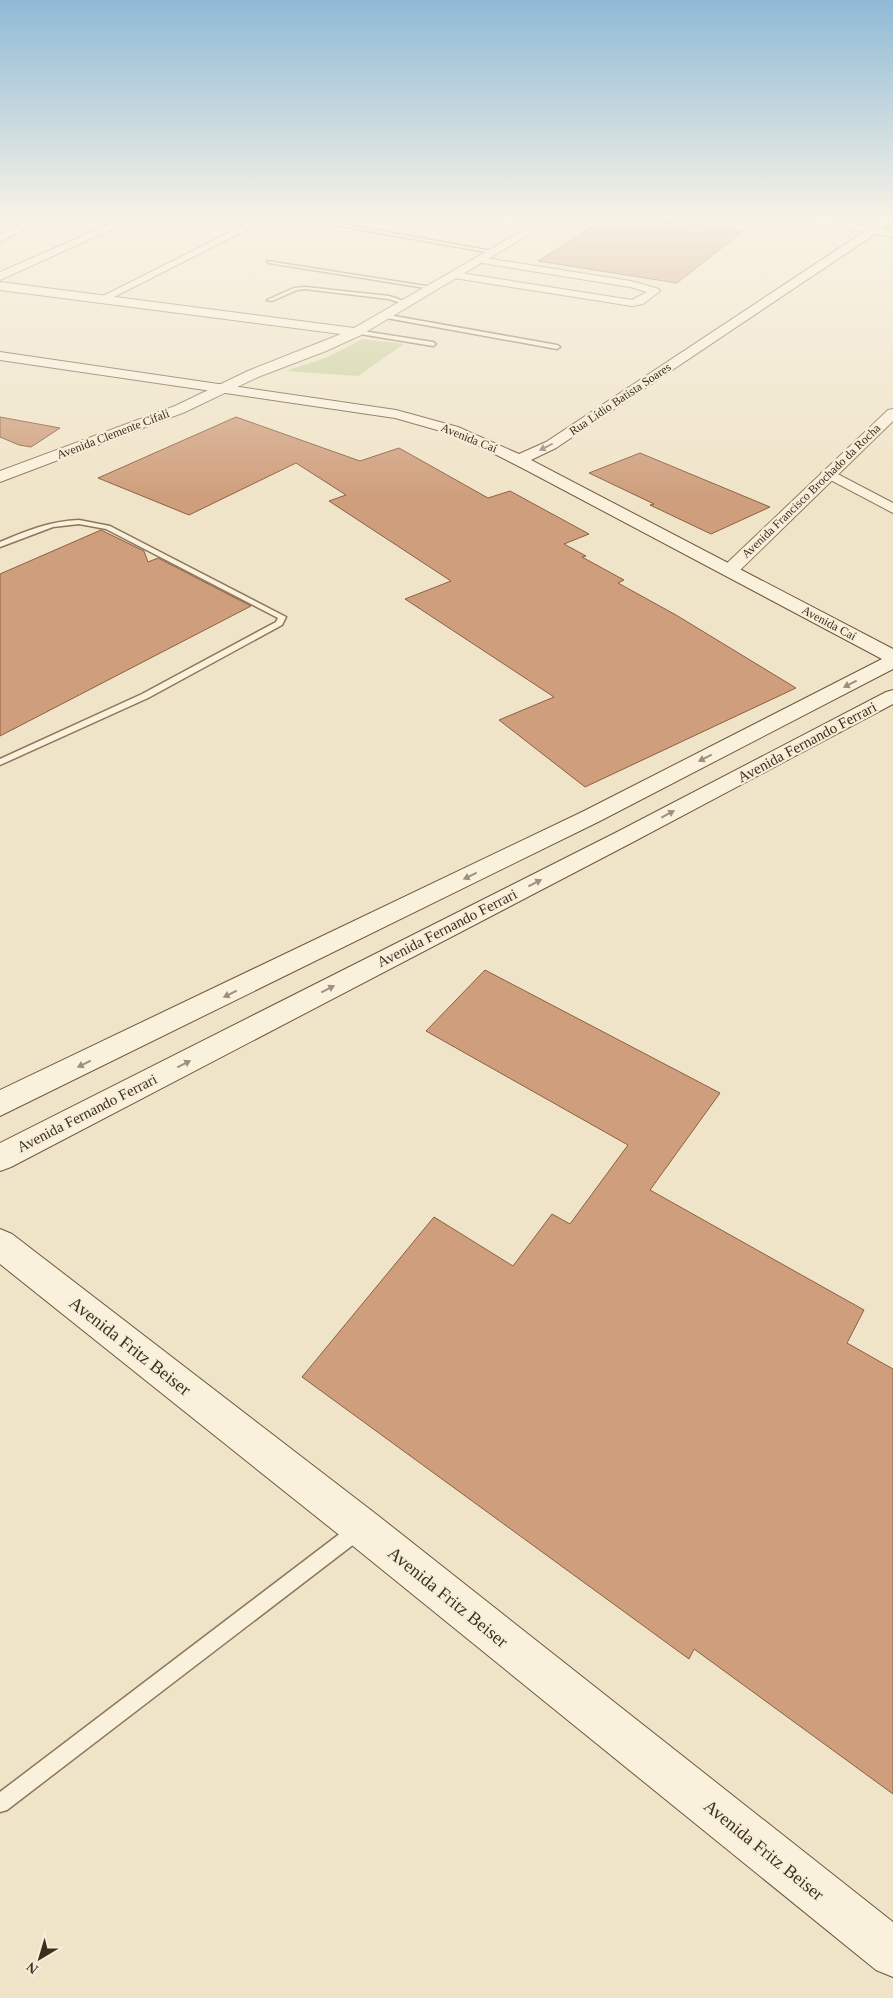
<svg xmlns="http://www.w3.org/2000/svg" width="893" height="1998" viewBox="0 0 893 1998" font-family="Georgia,serif">
<style>
.green{fill:#c9cf9b}
.building{fill:#cf9f7d;stroke:#8d5f41}
.lines{fill:none;stroke-linecap:round;stroke-linejoin:round}
.service-casing{stroke:#8d765c;stroke-width:3}
.minor-casing{stroke:#8d765c;stroke-width:2}
.tertiary-casing{stroke:#8d765c;stroke-width:2}
.secondary-casing{stroke:#6f573f;stroke-width:2}
.service{fill:#faf1dc;fill-rule:evenodd}
.minor{fill:#faf1dc;fill-rule:evenodd}
.tertiary{fill:#faf1dc;fill-rule:evenodd}
.secondary{fill:#faf1dc;fill-rule:evenodd}
.oneway{fill:#9c907e}
.labels{text-anchor:middle;dominant-baseline:central;stroke-width:4.5;stroke-linejoin:round;paint-order:stroke}
.far-street-label{font-size:12px;fill:#3d2e20;stroke:#f7eed8}
.street-label{font-size:15px;fill:#3d2e20;stroke:#f7eed8}
.near-street-label{font-size:18px;fill:#3d2e20;stroke:#f7eed8}
</style>
<rect width="100%" height="100%" fill="#f0e4c8"/>
<!-- green -->
<polygon class="green" points="362,339 404,344 358,376 286,371 328,357"/>
<!-- building -->
<g class="building">
<polygon points="609,216 633,216 743,231 677,283 538,261"/>
<polygon points="0,417 60,428 31,447 19,445 0,437"/>
<polygon points="236,417 360,461 399,448 488,498 510,491 589,534 564,544 586,556 582,557 624,580 618,583 676,615 796,688 585,787 499,720 554,697 405,599 451,581 329,501 346,495 296,463 189,515 98,478"/>
<polygon points="640,453 770,507 711,534 650,505 654,504 589,473"/>
<polygon points="101,530 144,551 148,562 158,558 251,606 0,736 0,574"/>
<polygon points="485,970 720,1093 650,1190 864,1310 847,1343 893,1369 893,1794 694,1649 689,1659 302,1377 434,1217 513,1266 552,1214 570,1224 628,1145 426,1031"/>
</g>
<g class="lines">
<!-- service casing -->
<g class="service-casing">
<g id="service">
<polygon points="331,222 492,251 494,252 492,253 329,224"/>
<polygon points="267,261 432,287 434,288 432,289 269,263"/>
<polygon points="305,287 389,296 410,303 407,305 389,299 305,289 297,290 272,301 267,300 294,288"/>
<polygon points="383,314 557,345 560,347 557,349 381,317"/>
<polygon points="356,330 433,342 436,344 433,346 354,333"/>
<path d="M79,520L110,526L286,617L282,625L148,698L0,765V759L142,694L276,622L278,618L106,529L79,524L53,527L0,547V542C26,531 50,521 79,520Z"/>
<polygon points="356,1524 362,1526 364,1532 362,1538 7,1810 0,1812 0,1792 350,1526"/>
</g>
</g>
<!-- minor casing -->
<g class="minor-casing">
<g id="minor">
<polygon points="38,216 50,216 0,242 0,235"/>
<polygon points="262,216 274,216 106,301 98,301 97,299"/>
<polygon points="806,216 893,231 893,237 803,221 801,219"/>
<polygon points="479,257 631,281 659,289 660,291 643,304 632,306 454,278 449,275 454,272 632,300 647,292 630,287 476,262 476,258"/>
<polygon points="828,469 893,503 893,513 823,476 821,473"/>
</g>
</g>
<!-- tertiary casing -->
<g class="tertiary-casing">
<g id="tertiary">
<polygon points="128,216 141,216 0,280 0,272"/>
<polygon points="548,216 560,216 361,335 326,351 258,377 185,412 0,482 0,471 175,406 248,371 341,334 0,290 0,282 354,328"/>
<polygon points="893,409 893,421 736,574 730,575 724,574 721,570 724,566 888,410"/>
</g>
</g>
<!-- secondary casing -->
<g class="secondary-casing">
<g id="secondary">
<polygon points="888,216 893,216 893,222 556,448 531,460 893,649 893,669 600,821 0,1116 0,1090 584,811 882,659 526,470 475,444 448,433 395,418 0,360 0,352 396,410 458,427 519,454 546,442"/>
<polygon points="893,690 893,704 633,842 11,1167 0,1171 0,1143 617,832 886,692"/>
<polygon points="0,1229 12,1234 376,1514 893,1922 893,1977 876,1970 348,1542 0,1264"/>
</g>
</g>
<!-- service -->
<use href="#service" class="service"/>
<!-- minor -->
<use href="#minor" class="minor"/>
<!-- tertiary -->
<use href="#tertiary" class="tertiary"/>
<!-- secondary -->
<use href="#secondary" class="secondary"/>
</g>
<!-- one-way arrows -->
<defs><path id="oneway-solid" d="M-6-.8H1V-3.2L6.5 0L1 3.2V.8H-6Z" transform="scale(1.25)"/></defs>
<g class="oneway">
<use href="#oneway-solid" transform="translate(546 447) rotate(153)"/>
<use href="#oneway-solid" transform="translate(850 684) rotate(153)"/>
<use href="#oneway-solid" transform="translate(705 758) rotate(153)"/>
<use href="#oneway-solid" transform="translate(668 814) rotate(-28)"/>
<use href="#oneway-solid" transform="translate(470 876) rotate(154)"/>
<use href="#oneway-solid" transform="translate(535 883) rotate(-27)"/>
<use href="#oneway-solid" transform="translate(328 989) rotate(-27)"/>
<use href="#oneway-solid" transform="translate(230 994) rotate(154)"/>
<use href="#oneway-solid" transform="translate(84 1064) rotate(154)"/>
<use href="#oneway-solid" transform="translate(184 1064) rotate(-27)"/>
</g>
<!-- sky -->
<linearGradient id="sky" x2="0" y2="1"><stop stop-color="#8fbad6"/><stop offset="0.44" stop-color="#f8f3e6"/><stop offset="1" stop-color="#f8f3e6" stop-opacity="0"/></linearGradient>
<rect width="893" height="496" fill="url(#sky)"/>
<g class="labels">
<!-- far-street labels -->
<g class="far-street-label">
<text transform="translate(620 399) rotate(-34)">Rua Lídio Batista Soares</text>
<text transform="translate(113 434) rotate(-21)">Avenida Clemente Cifali</text>
<text transform="translate(469 438) rotate(22)">Avenida Caí</text>
<text transform="translate(811 491) rotate(-44)">Avenida Francisco Brochado da Rocha</text>
<text transform="translate(829 623) rotate(28)">Avenida Caí</text>
</g>
<!-- street labels -->
<g class="street-label">
<text transform="translate(807 742) rotate(-28)">Avenida Fernando Ferrari</text>
<text transform="translate(447 928) rotate(-27)">Avenida Fernando Ferrari</text>
<text transform="translate(87 1113) rotate(-27)">Avenida Fernando Ferrari</text>
</g>
<!-- near-street labels -->
<g class="near-street-label">
<text transform="translate(130 1346) rotate(38)">Avenida Fritz Beiser</text>
<text transform="translate(448 1597) rotate(39)">Avenida Fritz Beiser</text>
<text transform="translate(764 1850) rotate(39)">Avenida Fritz Beiser</text>
</g>
</g>
<!-- north arrow -->
<g transform="translate(40 1958) rotate(218)" stroke="#f7eed8" stroke-width="4" paint-order="stroke">
<path d="M0-4L9 19L0 12L-9 19Z" fill="#3d2e20"/>
<text y="-8" font-size="14" font-weight="bold" text-anchor="middle" fill="#3d2e20">N</text>
</g>
</svg>
